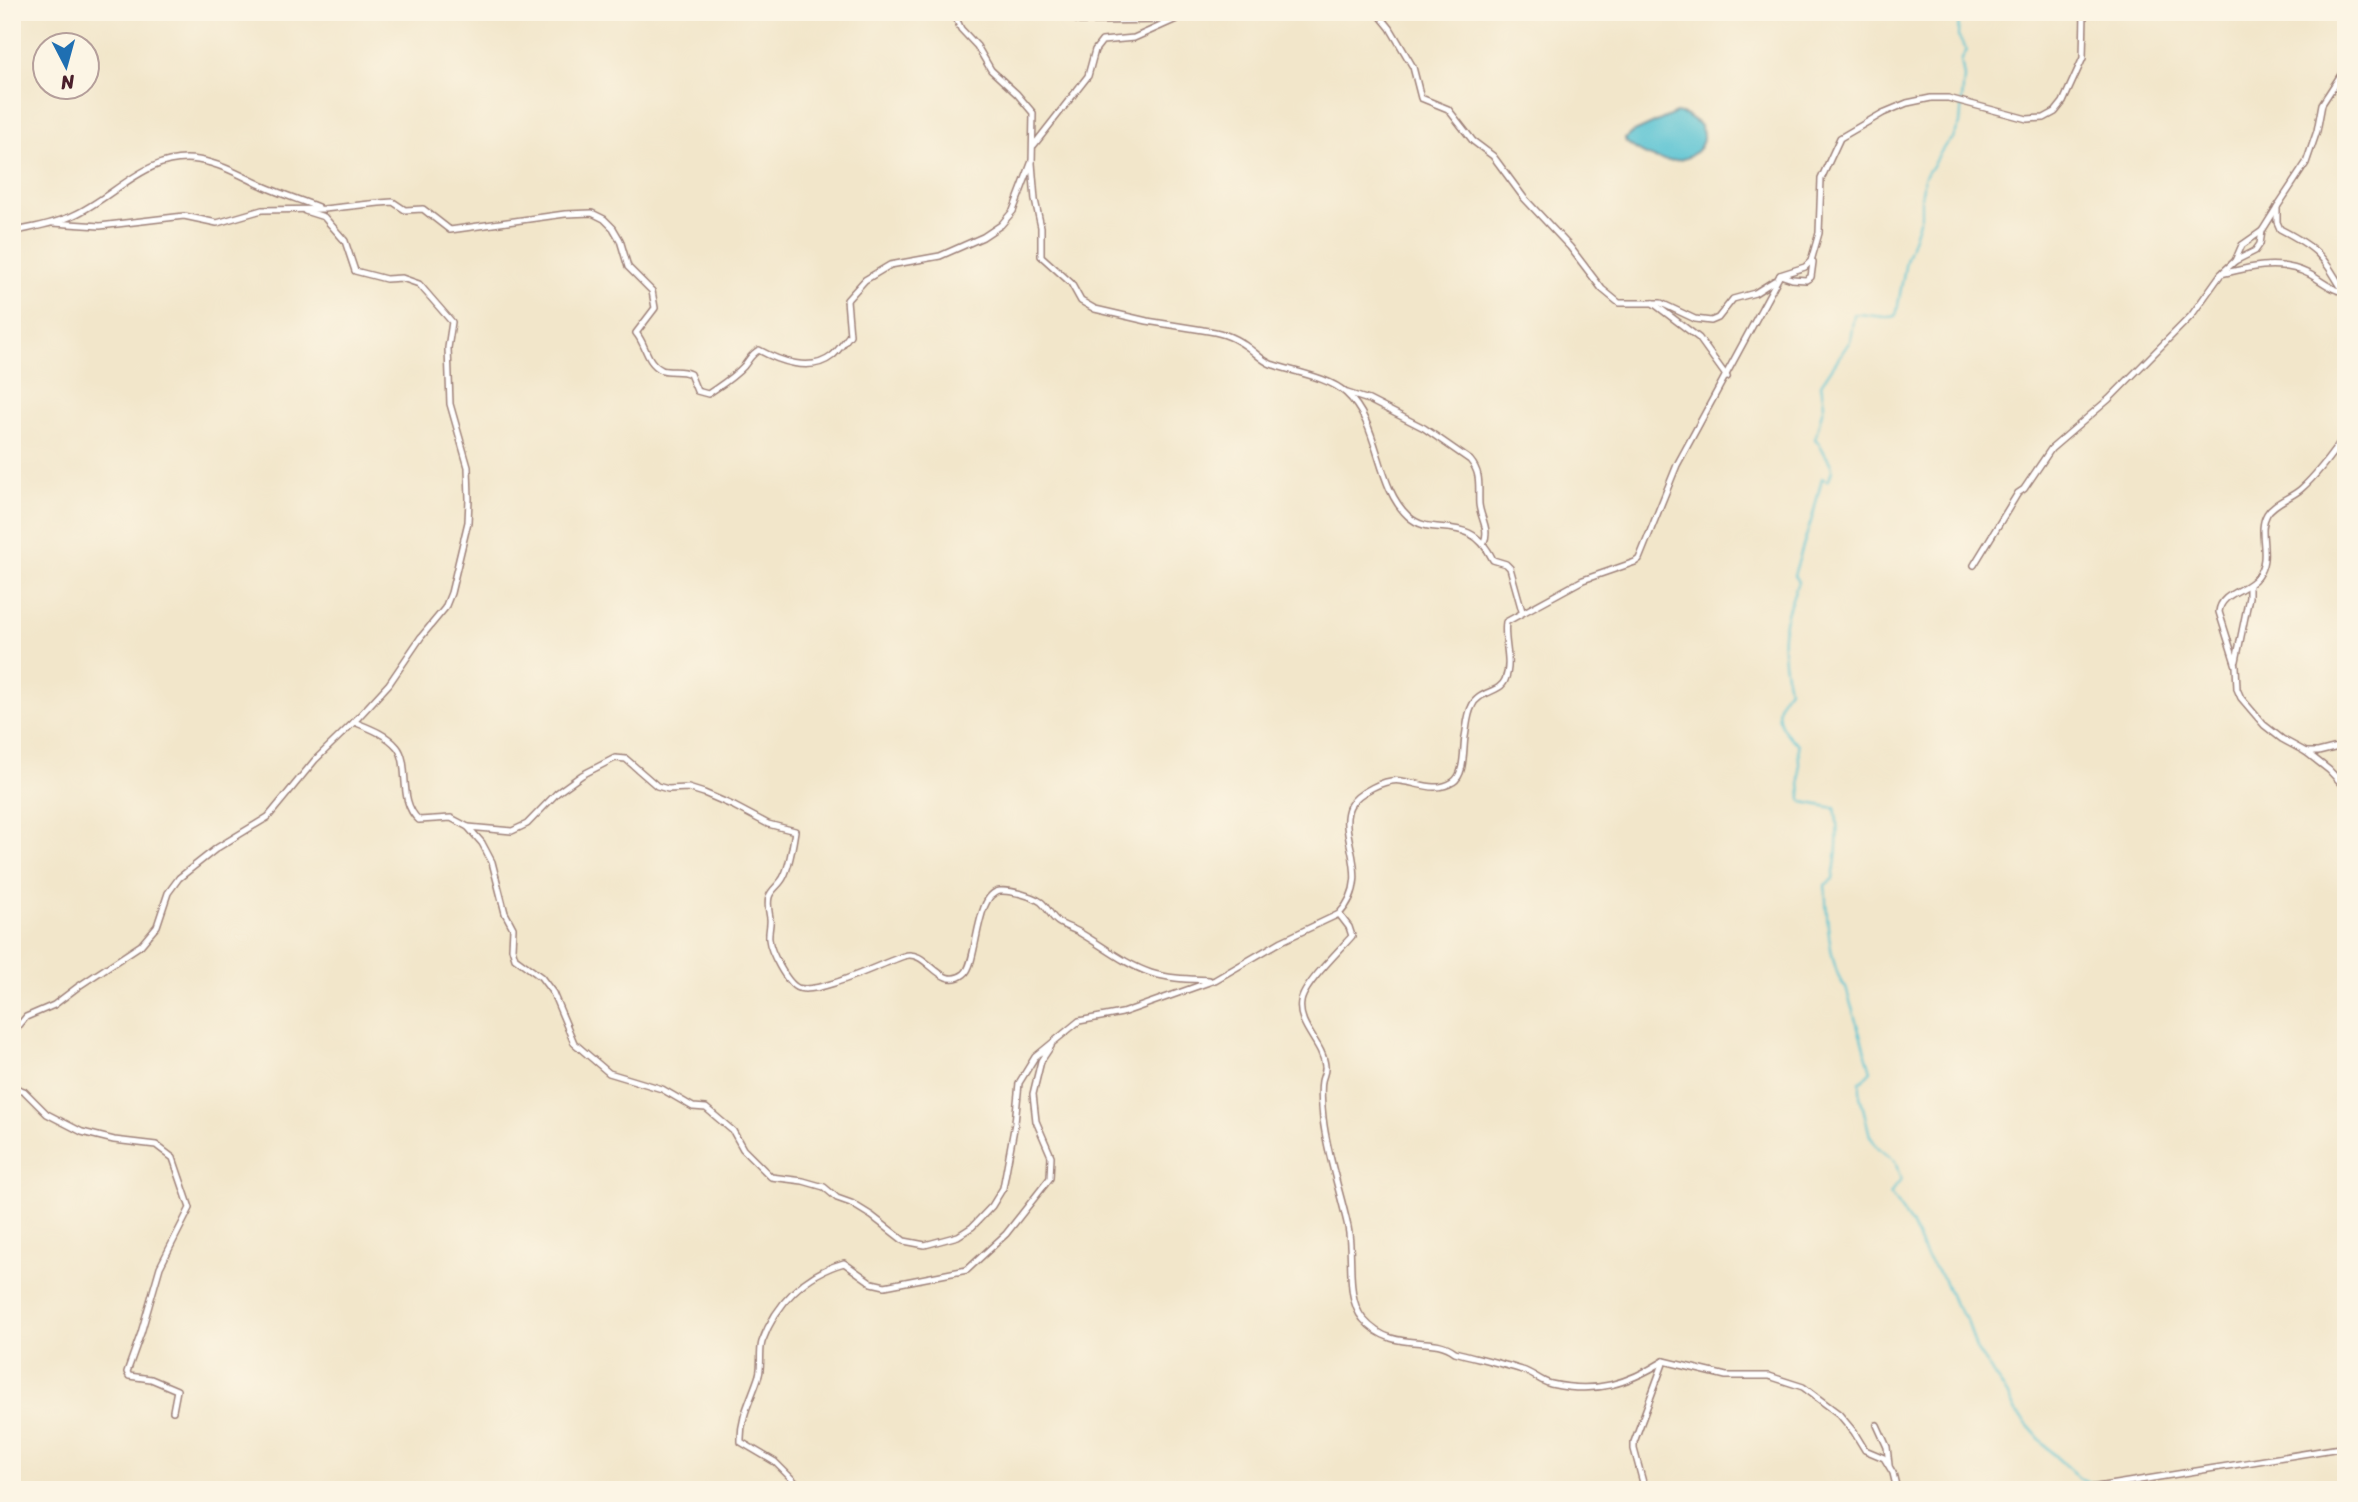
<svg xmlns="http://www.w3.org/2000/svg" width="2358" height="1502" viewBox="0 0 2358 1502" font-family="Sriracha,sans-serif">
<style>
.water{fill:#58c3d3;stroke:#51717f;stroke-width:2}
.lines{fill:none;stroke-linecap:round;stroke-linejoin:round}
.stream{stroke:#58c3d3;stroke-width:2}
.street-casing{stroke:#9e827a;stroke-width:8}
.street{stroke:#fff;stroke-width:5}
</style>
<rect width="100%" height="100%" fill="#fcf5e5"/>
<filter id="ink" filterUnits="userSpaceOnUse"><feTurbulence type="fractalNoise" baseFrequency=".0143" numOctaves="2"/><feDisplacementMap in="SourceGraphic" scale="14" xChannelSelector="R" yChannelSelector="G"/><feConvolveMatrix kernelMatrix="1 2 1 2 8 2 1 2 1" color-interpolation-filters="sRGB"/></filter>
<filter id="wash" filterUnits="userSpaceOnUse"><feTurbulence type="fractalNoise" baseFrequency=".00686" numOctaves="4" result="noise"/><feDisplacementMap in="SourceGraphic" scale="28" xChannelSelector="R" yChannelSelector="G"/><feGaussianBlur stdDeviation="1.57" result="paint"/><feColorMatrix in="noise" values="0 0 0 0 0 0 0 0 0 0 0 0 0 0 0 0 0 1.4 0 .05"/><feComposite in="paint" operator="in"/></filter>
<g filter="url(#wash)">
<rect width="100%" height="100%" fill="#f2e6ca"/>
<!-- water -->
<path class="water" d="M1676,113C1735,125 1688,193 1626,142L1625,139L1630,134Z"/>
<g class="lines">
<!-- stream -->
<path class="stream" d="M1959,12L1958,37L1967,50L1961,61L1964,77L1960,124L1953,138L1946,144L1924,178L1921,199V215L1906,261L1896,316C1881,320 1869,313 1854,314L1850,341L1821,384L1824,404L1815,439C1821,444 1821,447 1825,454C1831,464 1836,469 1827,481L1822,478L1813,515L1794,575L1798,582C1781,628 1778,640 1789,689C1771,708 1777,729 1798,744L1801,799L1803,802L1835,808C1840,831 1837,856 1833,879L1825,885C1827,912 1828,968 1846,988L1871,1071L1860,1082V1095L1870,1136L1878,1148L1895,1161L1901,1180L1890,1194L1911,1224L1926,1257L1944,1280L1953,1302L1967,1320L1976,1349L2007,1394L2016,1412L2053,1454L2080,1479L2089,1483L2107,1482"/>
</g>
</g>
<g filter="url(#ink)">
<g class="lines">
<!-- street casing -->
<g class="street-casing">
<g id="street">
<path d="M953,12L961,29L977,46L991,70L1017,94L1033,113L1032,163L1035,200L1041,227V256L1071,283L1081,301L1095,309L1147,321L1203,330C1218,332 1231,335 1246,346C1255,352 1261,360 1271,364C1293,372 1329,377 1346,393C1381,425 1375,485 1408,516C1433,540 1469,510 1493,560L1506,564L1510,568L1522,611"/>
<polyline points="1058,12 1080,21 1170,20"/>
<polyline points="1377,12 1390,28 1413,67 1421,98 1448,109 1473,141 1493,156 1524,198 1570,247 1602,289 1619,303 1661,303 1695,319 1711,321 1718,318 1733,299 1755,293 1774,281"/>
<polyline points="1034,145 1088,76 1095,50 1102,41 1134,38 1192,12"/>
<path d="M53,223L100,226L184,216L217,223L262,210L324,209L379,203L393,202L405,210L423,209L450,230L565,214L592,213L604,219L613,228L620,240L628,267L652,291L655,308L636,333C646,344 646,363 662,370C671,373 680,369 690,374L697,391L708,394C721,385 733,378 744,366C749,360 751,354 759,350C779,361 811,373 832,356C839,350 844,342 850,335L847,300L865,280L890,265L940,256L983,237L1001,225L1013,211L1032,161"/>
<path d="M12,232C33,227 55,224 74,215C116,196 148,152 198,160C222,164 242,176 263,186C281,194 300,200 318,207"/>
<polyline points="2235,261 2242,245 2262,231"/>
<polyline points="2223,272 2235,261 2255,251 2260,244 2262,231 2277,207"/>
<polyline points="1780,275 1792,279 1806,280 1811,277 1813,262"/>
<path d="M2344,292C2322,255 2319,249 2280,229L2277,222V207L2306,163L2317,131L2322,104L2346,67"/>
<polyline points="1653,303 1699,338 1727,377"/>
<path d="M1347,393L1369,400L1424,428L1470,460C1482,474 1478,487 1479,504C1480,517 1490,529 1484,542"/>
<path d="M2346,434C2333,453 2318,474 2301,489C2291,498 2274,502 2267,514C2256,533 2273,556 2257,577C2247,591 2221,592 2219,612L2236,666L2237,689L2241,698L2264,725L2282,739L2306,752L2329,770L2346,788"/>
<path d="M1974,565L2018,493L2024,489L2051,449L2109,399L2191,316L2221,274C2250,267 2280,259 2309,274C2321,280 2329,289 2343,292"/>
<polyline points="2236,661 2249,597 2249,586"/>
<path d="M354,722C369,728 386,734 397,747C411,764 397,801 419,820L451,818L468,827L482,843L492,862L505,913L513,928L512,948L515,958L541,977L553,993L574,1043L609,1073L662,1089L693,1107L706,1108L733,1131L743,1149L771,1177L803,1181L824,1187L837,1198L851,1203L872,1216L904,1241L925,1245L958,1236L972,1227L992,1206L1003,1188L1015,1123L1019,1083L1035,1057L1079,1021L1122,1013L1215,980L1282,941L1339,914"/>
<polyline points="2306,752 2318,752 2346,745"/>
<path d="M468,827L512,831L527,824L557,793L582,775L615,758L626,759L657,786L668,789L688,788L704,793L734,806L768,824L795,831C793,844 789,872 781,881C777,887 771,890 769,897C767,905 769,911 770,918C771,925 768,932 769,939C770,951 787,984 798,988C819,995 882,963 904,956C927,948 940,992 964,974C978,964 975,893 1000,891C1011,890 1032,896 1041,902C1048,908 1051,917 1058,922C1064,926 1071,928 1077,931C1102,945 1124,964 1151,973C1170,979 1190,979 1209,980"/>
<polyline points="12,1034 26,1017 54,1005 79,986 141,945 157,926 168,893 179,878 217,848 268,817 315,760 353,723 389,684 421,637 445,608 451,593 468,522 469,499 468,467 450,404 448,348 452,322 419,284 402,278 386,279 355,271 345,241 324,217 305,211"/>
<polyline points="12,1087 24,1091 47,1114 82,1132 114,1140 156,1145 173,1158 190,1208 160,1267 141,1333 127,1372 129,1376 151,1379 177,1390 173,1411"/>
<polyline points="1877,1425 1887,1447 1889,1465"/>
<path d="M803,1490L775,1462L741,1442C740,1416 752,1398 759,1375C762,1364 759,1352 762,1342C776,1303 805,1274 844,1263L872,1283L885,1286L967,1270L1006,1234L1050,1178L1051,1156L1036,1121L1033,1094L1041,1061L1051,1046"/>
<polyline points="1645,1490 1634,1449 1634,1442 1664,1361"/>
<path d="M1897,1490L1893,1473L1884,1458L1865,1450L1854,1432L1839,1414L1803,1387L1769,1376H1726L1664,1361C1627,1384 1596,1394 1551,1384C1541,1382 1533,1373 1522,1370C1500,1363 1477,1358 1455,1352C1431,1333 1394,1355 1363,1319C1345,1297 1354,1255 1348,1227C1340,1190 1327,1155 1323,1118C1322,1106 1320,1093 1322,1081C1323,1076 1326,1071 1325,1066C1323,1043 1297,1026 1301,1002C1303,985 1340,950 1352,936L1349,927L1339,914C1375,876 1336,836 1350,806C1357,793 1386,778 1401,781C1419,783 1436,793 1453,782C1465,775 1463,749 1465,737C1467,727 1467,715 1472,706C1478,691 1500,693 1505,680C1513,661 1503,641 1506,622L1583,580L1635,562L1639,559L1677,465L1780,275L1805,267L1811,261L1819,233L1821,179L1840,138L1883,113L1907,103L1931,98H1948L2027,119L2044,118L2055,112L2063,102L2083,58L2084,12"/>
<polyline points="2078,1490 2346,1447"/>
</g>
</g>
<!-- street -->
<use href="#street" class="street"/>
</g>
</g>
<!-- margin -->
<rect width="2358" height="1502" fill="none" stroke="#fcf5e5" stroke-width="42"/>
<!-- north arrow -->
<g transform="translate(66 66) rotate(174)"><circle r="33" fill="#fcf5e5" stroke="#b59f9b" stroke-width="2"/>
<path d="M0-5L12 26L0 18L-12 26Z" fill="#1f6fb2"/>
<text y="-10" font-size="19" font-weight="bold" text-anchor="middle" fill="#4a1f2b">N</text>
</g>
</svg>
